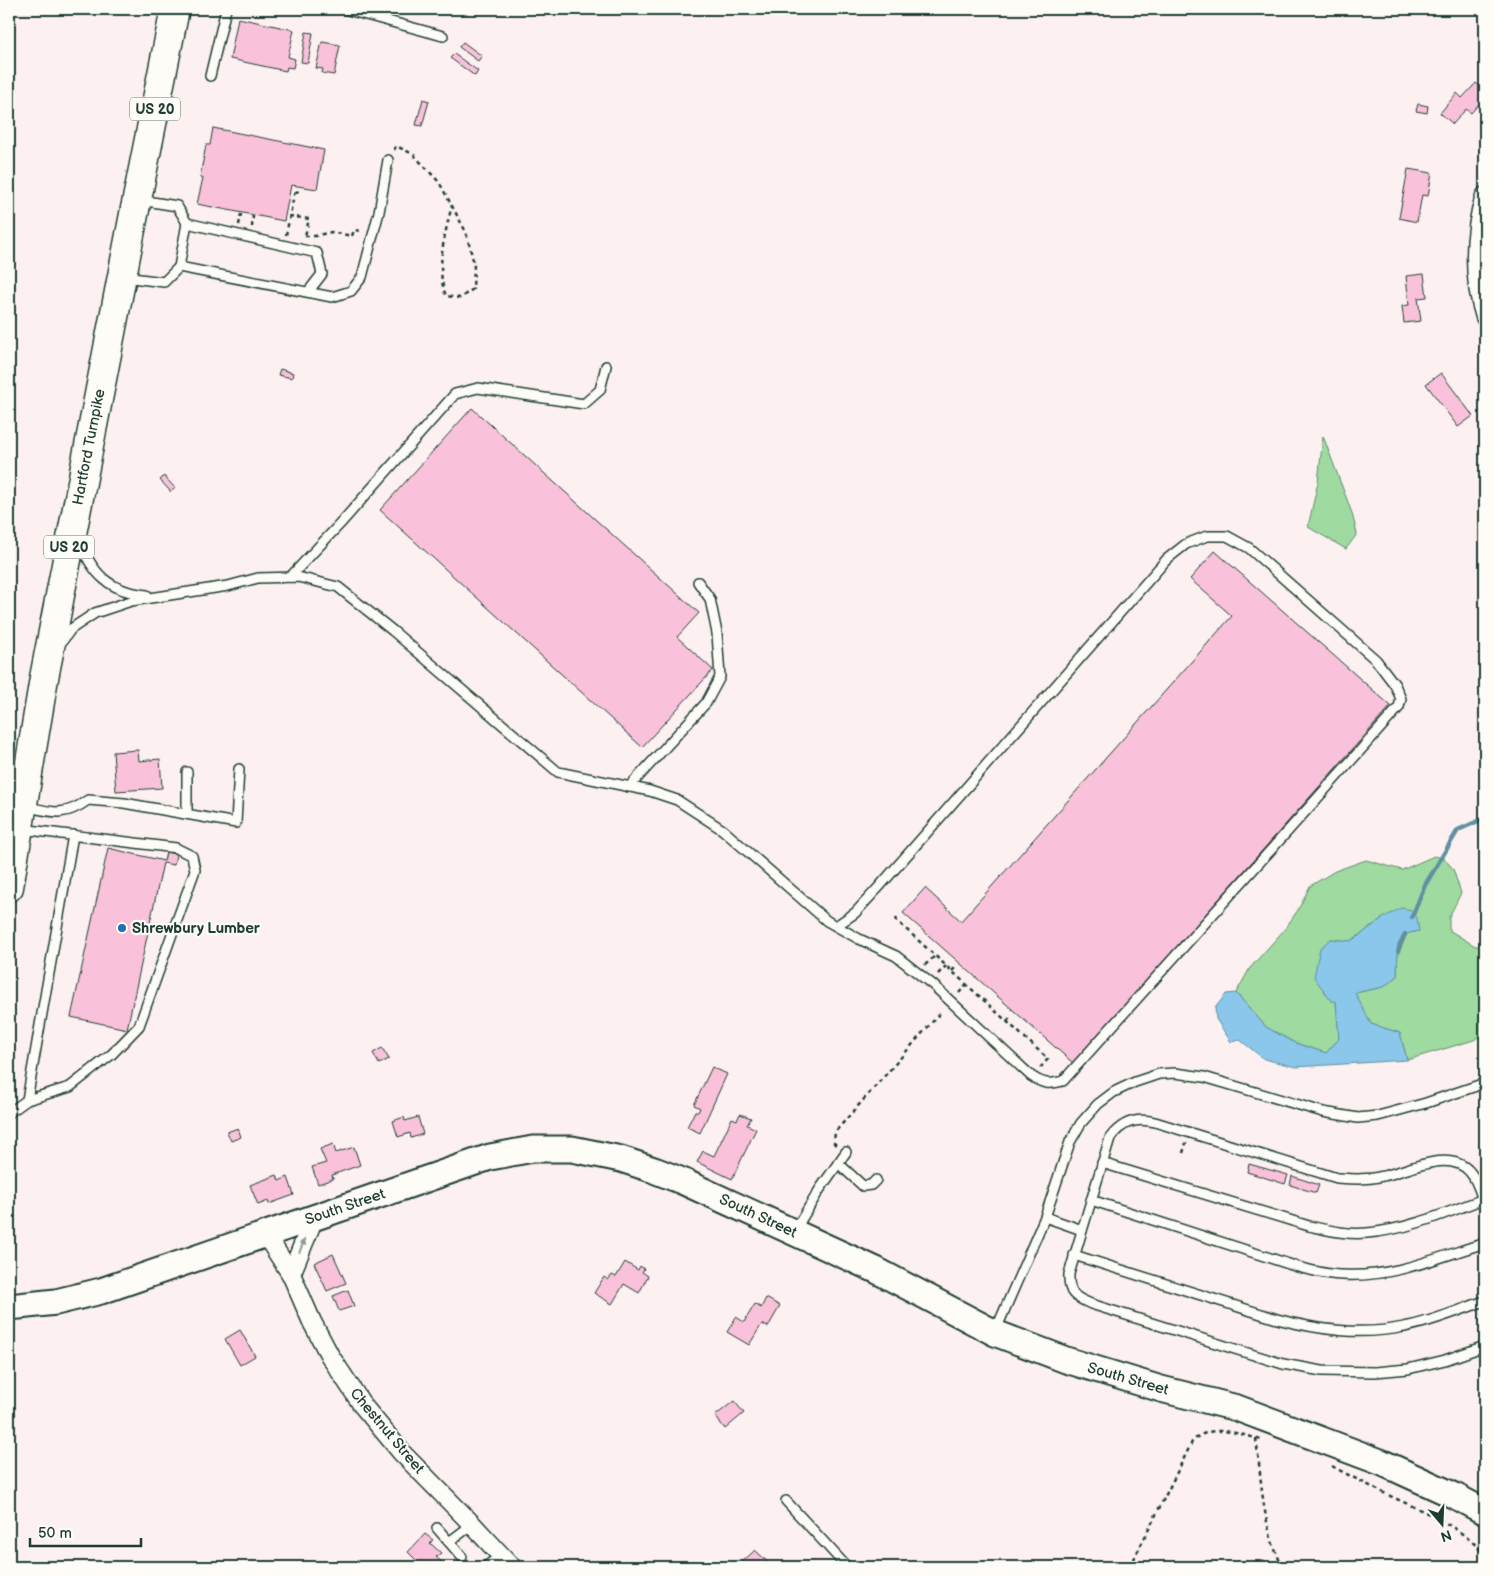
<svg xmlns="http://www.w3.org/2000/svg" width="1494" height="1576" viewBox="0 0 1494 1576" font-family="'Balsamiq Sans',sans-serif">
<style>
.green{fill:#9fdaa0;stroke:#5f8c6a}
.water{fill:#8ac7ea;stroke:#5f90a1}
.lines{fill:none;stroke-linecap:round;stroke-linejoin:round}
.stream{stroke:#5f90a1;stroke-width:4.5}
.building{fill:#f9c2da;stroke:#1f3d34}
.lane-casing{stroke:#1f3d34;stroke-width:12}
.street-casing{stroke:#1f3d34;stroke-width:21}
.secondary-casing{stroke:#1f3d34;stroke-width:29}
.primary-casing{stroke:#1f3d34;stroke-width:31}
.highway-casing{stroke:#1f3d34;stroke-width:31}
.path{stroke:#1f3d34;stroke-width:2.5;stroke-dasharray:4 4;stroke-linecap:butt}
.lane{stroke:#fdfcf7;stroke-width:9}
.street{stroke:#fdfcf7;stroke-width:18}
.secondary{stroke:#fdfcf7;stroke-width:25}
.primary{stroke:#fdfcf7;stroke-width:28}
.highway{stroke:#fdfcf7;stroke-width:28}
.oneway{fill:#8e9c96}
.poi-dot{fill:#1f6fb2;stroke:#fdfcf7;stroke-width:2}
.labels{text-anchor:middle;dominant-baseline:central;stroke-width:4.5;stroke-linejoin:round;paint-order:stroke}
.shield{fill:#fdfcf7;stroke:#62766e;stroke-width:1}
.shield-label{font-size:14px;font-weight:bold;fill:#1f3d34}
.street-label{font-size:15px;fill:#1f3d34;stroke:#fdfcf7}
.poi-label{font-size:15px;font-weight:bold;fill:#1f3d34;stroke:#fdfcf7;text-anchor:start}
</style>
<rect width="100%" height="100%" fill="#fcf0f1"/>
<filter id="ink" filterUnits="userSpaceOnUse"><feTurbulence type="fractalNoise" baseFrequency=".02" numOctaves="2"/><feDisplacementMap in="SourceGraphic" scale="10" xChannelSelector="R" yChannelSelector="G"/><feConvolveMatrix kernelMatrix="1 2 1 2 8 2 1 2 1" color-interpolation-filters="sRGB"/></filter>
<g filter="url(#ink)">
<!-- green -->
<g class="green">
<polygon points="1323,436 1352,513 1357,534 1346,549 1308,527 1318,482"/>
<polygon points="1434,856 1444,858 1453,869 1461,893 1449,917 1449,930 1475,946 1482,946 1485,974 1485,1032 1474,1040 1407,1060 1400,1033 1371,1024 1355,993 1383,987 1397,977 1398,943 1409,933 1419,931 1383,918 1363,933 1350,941 1331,939 1339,1039 1326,1053 1295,1043 1266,1027 1236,993 1250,968 1284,930 1298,910 1310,886 1335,871 1366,860 1402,870"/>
</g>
<!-- water -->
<polygon class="water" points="1401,908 1412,910 1417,918 1419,931 1409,933 1398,943 1397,977 1383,987 1355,993 1371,1024 1400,1033 1407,1060 1296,1067 1264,1059 1240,1040 1231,1042 1216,1019 1215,1008 1226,994 1236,993 1266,1027 1295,1043 1326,1053 1339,1039 1336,1001 1331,1001 1314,977 1320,948 1331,939 1350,941 1363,933 1383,918"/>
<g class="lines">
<!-- stream -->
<g class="stream">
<polyline points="1412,917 1425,885 1458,830 1485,818"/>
<polyline points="1398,951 1405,934"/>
</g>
</g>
<!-- building -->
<g class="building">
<polygon points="238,18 294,30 288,57 295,59 293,68 287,67 286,71 230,59"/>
<polygon points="306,32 313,33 308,63 301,62"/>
<polygon points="322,42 340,45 334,75 322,73 323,69 316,68"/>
<polygon points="463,42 482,56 478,61 459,47"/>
<polygon points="454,54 478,71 475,76 450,58"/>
<polygon points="1476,83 1485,90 1485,97 1471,113 1466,109 1453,124 1440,113 1457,93 1462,98"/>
<polygon points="423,99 429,101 422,126 416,125"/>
<polygon points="1418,104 1428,106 1427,113 1416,111"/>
<polygon points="213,128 324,150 317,189 291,185 284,221 197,204 203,178 200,177 206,145 210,145"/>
<polygon points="1408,169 1432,173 1428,196 1422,195 1417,222 1399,218"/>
<polygon points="1424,274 1427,297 1418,298 1421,321 1404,323 1402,306 1409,305 1406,276"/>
<polygon points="280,369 293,373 292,378 278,375"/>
<polygon points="1441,373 1473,416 1458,427 1426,384"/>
<polygon points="472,408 699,613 677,637 713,670 642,747 380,510"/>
<polygon points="164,476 175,488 171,492 160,480"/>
<polygon points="1215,551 1391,706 1073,1063 903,913 925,888 961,921 1232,616 1190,579"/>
<polygon points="138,750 139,761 160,759 162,788 116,791 113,752"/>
<polygon points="108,848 164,861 166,852 176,854 174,865 163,863 127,1029 71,1017"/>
<polygon points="382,1048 389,1059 379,1064 373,1053"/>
<polygon points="712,1067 727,1074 700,1133 687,1127 695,1111 698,1112 700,1108 694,1105"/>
<polygon points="740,1114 751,1118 747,1125 756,1129 732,1179 697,1162 703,1151 714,1156 732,1118 737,1120"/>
<polygon points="404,1117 405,1121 418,1117 423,1134 411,1138 410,1133 398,1137 393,1121"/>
<polygon points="238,1128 241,1137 231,1141 227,1132"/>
<polygon points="333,1144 336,1153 354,1147 360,1165 332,1175 333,1179 318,1184 312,1167 326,1163 320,1149"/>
<polygon points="1249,1164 1288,1175 1285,1184 1247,1172"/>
<polygon points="277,1175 279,1181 288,1177 294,1195 269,1204 268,1201 258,1205 250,1185"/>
<polygon points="1292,1176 1319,1185 1316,1193 1290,1185"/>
<polygon points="333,1254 346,1283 327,1291 314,1263"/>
<polygon points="625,1262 638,1270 640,1266 644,1269 642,1272 648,1276 639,1293 624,1284 612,1304 594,1293 604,1277 608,1280 612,1275 616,1277"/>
<polygon points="348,1290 354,1306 339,1311 333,1296"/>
<polygon points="766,1298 780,1306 768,1327 762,1324 749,1345 727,1332 736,1317 744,1322 755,1304 761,1308"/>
<polygon points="240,1330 255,1356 240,1365 225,1339"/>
<polygon points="734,1401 744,1413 725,1429 715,1416"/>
<polygon points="425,1534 433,1540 430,1543 441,1553 436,1557 447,1567 423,1567 408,1552"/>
<polygon points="755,1550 773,1567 737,1567"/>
</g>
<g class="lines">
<!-- lane casing -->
<g class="lane-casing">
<g id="lane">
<polyline points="344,9 443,36"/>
<polyline points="210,76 226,9"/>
<polyline points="140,200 177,206 187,223 317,253 322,274 308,292"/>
<polyline points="179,267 187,223"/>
<polyline points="124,277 164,282 179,267 332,297 351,291 362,277 379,212 388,160"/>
<path d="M79,540C93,575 109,591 147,595"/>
<polyline points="290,577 340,524 455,394 478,388 584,404 600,390 606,366"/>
<path d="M60,644L71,629L95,613L131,601L228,586L258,578L298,577L338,587L393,631L558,772L650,791L677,800L723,830L827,921L859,939L896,956L933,985L1031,1076C1043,1084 1049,1085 1063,1081L1393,714L1399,707L1401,699L1395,685L1376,660L1249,548L1227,536H1207L1186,544L1167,559L879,887L855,913L836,926"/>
<polyline points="187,772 187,814"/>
<polyline points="629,787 706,703 720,677 717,633 710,599 698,582"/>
<path d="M24,806C52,812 63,818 88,800L124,803L236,823L239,769"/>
<polyline points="27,1100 73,835"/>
<polyline points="9,1113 27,1100 70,1087 112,1054 139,1026 195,870 192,856 176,848 21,829"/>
<polyline points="838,1163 863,1186 871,1185 876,1180"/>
<path d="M1102,1163L1309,1226C1328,1230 1348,1235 1367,1233C1407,1230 1446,1213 1483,1199"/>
<path d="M1091,1200L1298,1267C1313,1271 1328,1275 1343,1275C1392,1278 1439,1257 1485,1243"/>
<path d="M1485,1206C1481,1195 1478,1181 1470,1172C1450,1148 1407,1171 1383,1176C1368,1180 1353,1179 1337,1178L1155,1122C1136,1117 1122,1122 1110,1138L1069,1274C1068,1293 1074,1297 1091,1304L1283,1364L1322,1371L1375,1372L1408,1369L1445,1360L1485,1346"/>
<polyline points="1045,1217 1082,1230"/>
<polyline points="795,1230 820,1189 846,1152"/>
<path d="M1074,1255L1277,1319C1319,1330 1361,1336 1404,1327C1432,1322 1459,1310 1485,1301"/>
<polyline points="995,1332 1045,1217 1070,1142 1081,1123 1098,1104 1114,1092 1135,1082 1159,1074 1175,1073 1204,1077 1323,1112 1358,1118 1378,1116 1426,1103 1485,1083"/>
<polyline points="786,1501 847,1567"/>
<polyline points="437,1528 462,1557"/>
<polyline points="449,1542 473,1524"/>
<polyline points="485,1567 501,1556"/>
</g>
</g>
<!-- street casing -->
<g class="street-casing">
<g id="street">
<path d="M1485,196C1473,233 1473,280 1485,317"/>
<polyline points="265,1234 291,1274 312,1322 330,1356 363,1406 402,1453 470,1522 512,1567"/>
<polyline points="291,1274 314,1218"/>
</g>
</g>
<!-- secondary casing -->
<g class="secondary-casing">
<polyline id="secondary" points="9,1307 56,1302 101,1291 490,1157 533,1149 572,1149 621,1159 654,1170 682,1181 876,1270 995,1333 1066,1360 1161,1389 1237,1408 1383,1463 1453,1495 1485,1512"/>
</g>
<!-- primary casing -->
<g class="primary-casing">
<polyline id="primary" points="9,887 44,678 135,209"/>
</g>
<!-- highway casing -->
<g class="highway-casing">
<polyline id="highway" points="135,209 175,9"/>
</g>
<!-- path -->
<g class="path">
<path d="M394,150L396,146L413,154L439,182L466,232L474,264L473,289L460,298L446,296C435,268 445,234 452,205"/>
<polyline points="295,193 298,191 299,187"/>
<polyline points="289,216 309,219 305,236"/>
<polyline points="239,225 241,214"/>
<polyline points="252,227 253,216"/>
<polyline points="286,235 295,190 293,190"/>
<polyline points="305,236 315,236 331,232 352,236 354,230 362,231"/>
<polyline points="897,918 896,920 1048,1059 1040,1068"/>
<polyline points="925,965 935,956"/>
<polyline points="952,971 957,966"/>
<polyline points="938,974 946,966"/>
<polyline points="959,993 966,985"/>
<polyline points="1007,1021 1012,1016"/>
<polyline points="836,1145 834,1143 835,1132 942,1011"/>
<polyline points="1183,1153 1186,1143"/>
<path d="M1256,1439C1262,1481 1262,1529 1283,1567"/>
<path d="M1332,1466C1348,1475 1364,1483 1380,1491C1418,1510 1457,1522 1485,1555"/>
<path d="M1130,1567L1192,1442C1209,1422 1242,1434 1264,1441"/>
</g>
<!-- lane -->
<use href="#lane" class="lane"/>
<!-- street -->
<use href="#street" class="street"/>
<!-- secondary -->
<use href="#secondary" class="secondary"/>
<!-- primary -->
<use href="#primary" class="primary"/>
<!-- highway -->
<use href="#highway" class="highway"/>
</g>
<!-- one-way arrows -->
<defs><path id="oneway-solid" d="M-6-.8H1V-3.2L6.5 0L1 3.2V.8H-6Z" transform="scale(1.25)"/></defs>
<use class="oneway" href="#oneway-solid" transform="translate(302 1246) rotate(-68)"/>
</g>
<!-- markers -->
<circle class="poi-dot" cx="122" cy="928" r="5"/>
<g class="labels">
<!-- shield labels -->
<g class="shield">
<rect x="130" y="97.5" width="50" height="23" rx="4"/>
<rect x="44" y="535.5" width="50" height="23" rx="4"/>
</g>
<g class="shield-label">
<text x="155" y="109">US 20</text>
<text x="69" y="547">US 20</text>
</g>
<!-- street labels -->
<g class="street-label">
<text transform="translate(89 447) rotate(-79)">Hartford Turnpike</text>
<text transform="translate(345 1207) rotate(-19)">South Street</text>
<text transform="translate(758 1216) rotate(25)">South Street</text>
<text transform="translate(1128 1379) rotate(16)">South Street</text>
<text transform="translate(387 1431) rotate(50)">Chestnut Street</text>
</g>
<!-- poi labels -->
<g class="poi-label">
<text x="132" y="928">Shrewbury Lumber</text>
</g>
</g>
<!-- margin -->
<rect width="1494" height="1576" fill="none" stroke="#fdfcf7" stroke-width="30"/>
<rect x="15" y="15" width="1464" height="1546" fill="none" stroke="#1f3d34" stroke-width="2" filter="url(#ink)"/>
<!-- north arrow -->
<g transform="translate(1442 1524) rotate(161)" stroke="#fdfcf7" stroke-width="4" paint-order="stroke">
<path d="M0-4L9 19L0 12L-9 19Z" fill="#1f3d34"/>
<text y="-8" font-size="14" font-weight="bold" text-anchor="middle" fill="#1f3d34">N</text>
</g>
<!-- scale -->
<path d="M30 1538v8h111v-8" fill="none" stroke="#1f3d34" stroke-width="2.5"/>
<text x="38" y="1538" font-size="15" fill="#1f3d34" stroke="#fdfcf7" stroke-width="4" paint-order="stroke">50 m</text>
</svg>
